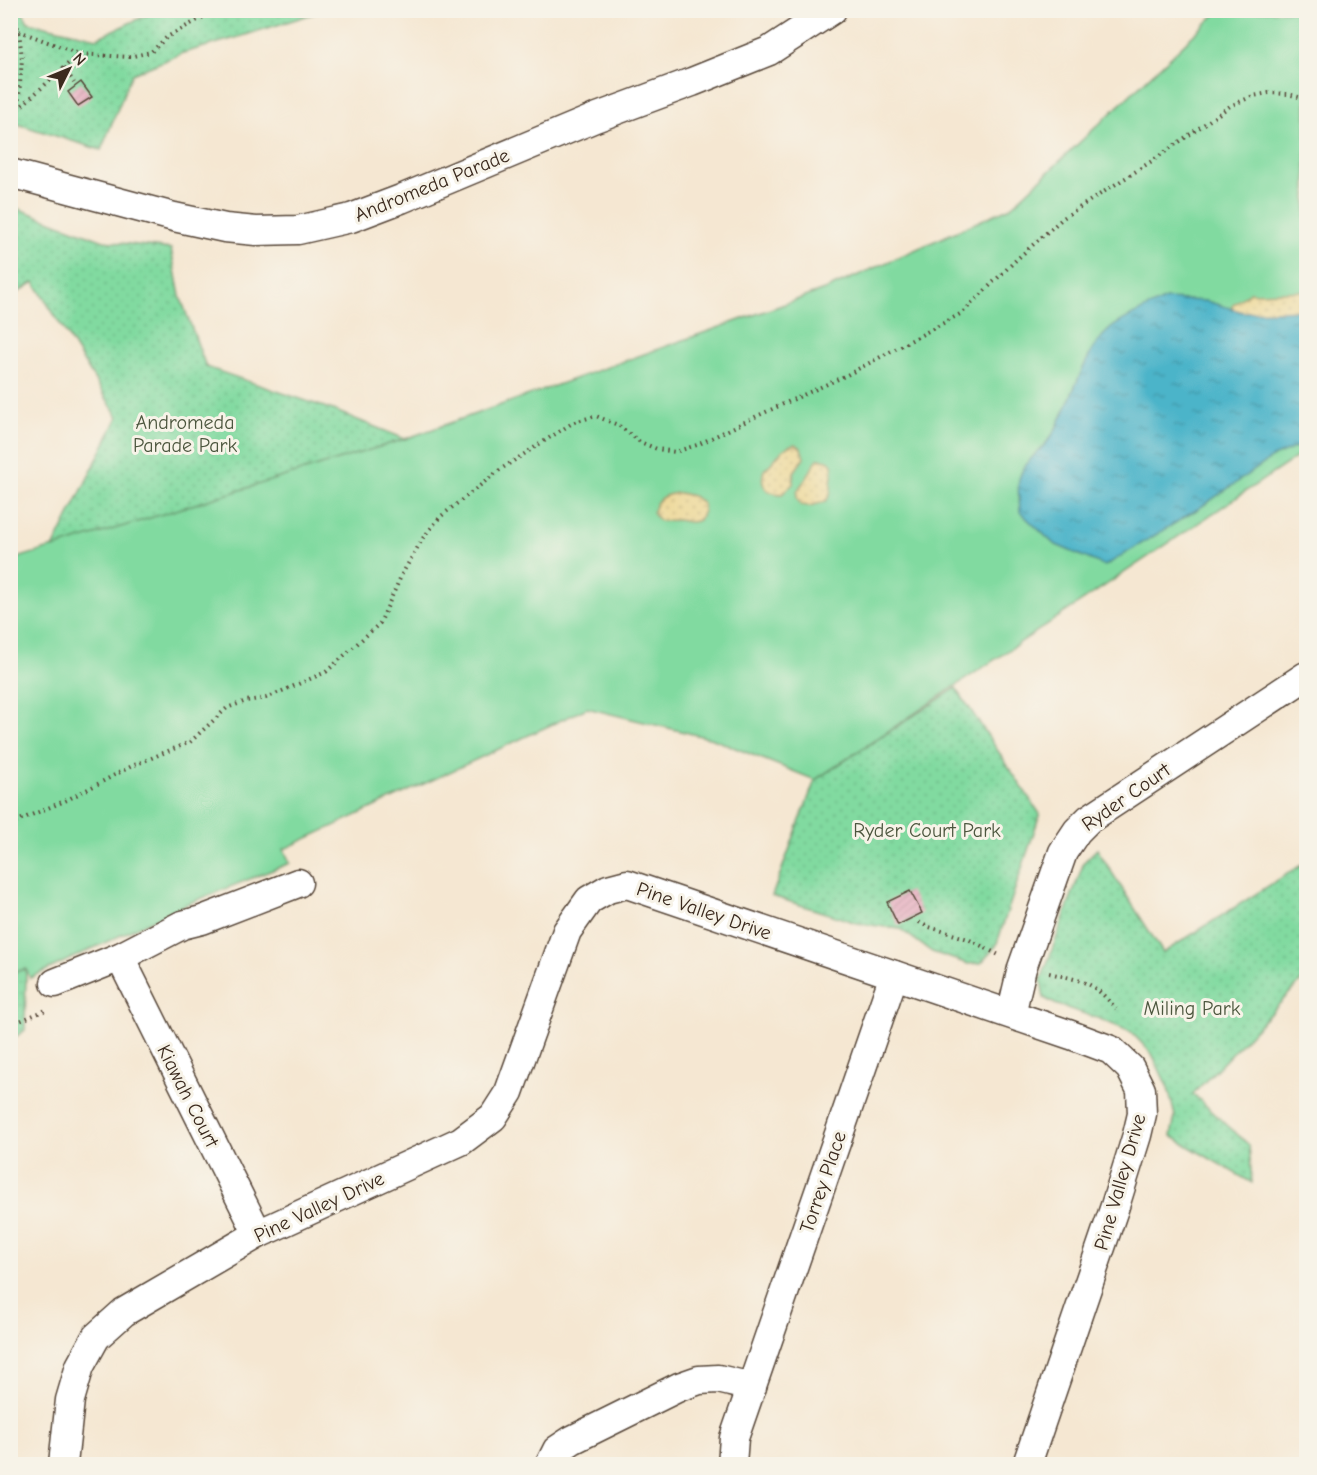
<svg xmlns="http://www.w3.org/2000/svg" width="1317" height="1475" viewBox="0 0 1317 1475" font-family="'Comic Neue',sans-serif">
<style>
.grass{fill:#81daa0;stroke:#5e825f;stroke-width:1.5}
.sand{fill:url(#sand-dots);stroke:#94825e;stroke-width:1.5}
.park{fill:url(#park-dots);stroke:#5e825f;stroke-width:1.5}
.water{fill:url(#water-ripples);stroke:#436f74;stroke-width:1.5}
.building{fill:url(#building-hatch)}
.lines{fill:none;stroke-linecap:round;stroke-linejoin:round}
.minor-casing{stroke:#574639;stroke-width:31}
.path{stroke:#574639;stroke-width:4;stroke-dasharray:1.5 4.5;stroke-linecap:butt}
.minor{stroke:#fff;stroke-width:28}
.labels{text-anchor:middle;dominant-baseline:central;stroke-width:6;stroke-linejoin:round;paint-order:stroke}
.street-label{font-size:20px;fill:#3b2a1e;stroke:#f7f3e8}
.park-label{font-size:20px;fill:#4c563e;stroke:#f7f3e8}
</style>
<defs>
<pattern id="sand-dots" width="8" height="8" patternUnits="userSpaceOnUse" patternTransform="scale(1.5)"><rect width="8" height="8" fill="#eeda9e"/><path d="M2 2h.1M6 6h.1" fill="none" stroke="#cdbb88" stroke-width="1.8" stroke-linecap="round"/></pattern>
<pattern id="park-dots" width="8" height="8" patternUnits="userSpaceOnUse" patternTransform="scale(1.5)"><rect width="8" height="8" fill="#81daa0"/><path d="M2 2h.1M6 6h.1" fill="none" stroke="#70bb89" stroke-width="1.8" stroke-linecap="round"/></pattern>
<pattern id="water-ripples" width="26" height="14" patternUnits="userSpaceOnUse" patternTransform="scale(1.5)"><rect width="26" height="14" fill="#4bb4c9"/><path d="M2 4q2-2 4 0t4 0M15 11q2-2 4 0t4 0" fill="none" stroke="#4093a3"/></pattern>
<pattern id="building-hatch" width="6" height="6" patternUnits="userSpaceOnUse" patternTransform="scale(1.5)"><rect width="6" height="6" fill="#e6a8bd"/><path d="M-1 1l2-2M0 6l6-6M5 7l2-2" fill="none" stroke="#bc8999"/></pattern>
</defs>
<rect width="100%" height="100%" fill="#f7f3e8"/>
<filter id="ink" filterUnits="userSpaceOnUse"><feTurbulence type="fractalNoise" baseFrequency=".0167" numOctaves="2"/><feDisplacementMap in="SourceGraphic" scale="12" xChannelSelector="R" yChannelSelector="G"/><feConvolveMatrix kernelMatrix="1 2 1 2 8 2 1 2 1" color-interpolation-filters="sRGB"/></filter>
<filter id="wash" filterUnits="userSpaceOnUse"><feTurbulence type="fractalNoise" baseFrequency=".008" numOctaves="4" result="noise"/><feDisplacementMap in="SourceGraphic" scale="24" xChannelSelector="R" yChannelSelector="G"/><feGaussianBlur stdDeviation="1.35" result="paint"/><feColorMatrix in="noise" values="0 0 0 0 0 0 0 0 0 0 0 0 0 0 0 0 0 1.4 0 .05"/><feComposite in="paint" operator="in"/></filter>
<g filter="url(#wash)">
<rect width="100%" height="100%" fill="#f5e7d2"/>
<!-- grass -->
<polygon class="grass" points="1219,11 1306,11 1306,451 815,780 713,739 587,708 284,849 290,863 187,904 30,978 26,969 11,973 11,560 405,439 827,289 1011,207"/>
<!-- sand -->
<g class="sand">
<polygon points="1306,291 1306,315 1229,313 1233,305 1250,292 1258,293"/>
<path d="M796,444L801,448L804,458L794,472L793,484L782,494C767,494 759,486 764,470C775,462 782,445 796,444Z"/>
<path d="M818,459C838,458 832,471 831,483C831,492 831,495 825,502L809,506L801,505C791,492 801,487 808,476C812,470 812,465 818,459Z"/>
<path d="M680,493L692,496L702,502L703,511L699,520C688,525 684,519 674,520C662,521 660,525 653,512C656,497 666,494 680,493Z"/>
</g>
<!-- park -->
<g class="park">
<polygon points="10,11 22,11 28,22 97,38 147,15 162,11 322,11 239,37 183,53 132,74 101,150 11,122"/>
<polygon points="11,206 104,241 171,249 180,296 206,367 333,410 405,439 53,548 118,417 34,282 11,297 11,266 20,259 11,243"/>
<polygon points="956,688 1040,814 996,946 981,963 968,964 932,952 900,929 857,923 772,896 815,780"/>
<polygon points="1097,849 1163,953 1306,862 1306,976 1193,1094 1249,1145 1252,1183 1171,1136 1175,1116 1168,1088 1152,1054 1131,1032 1097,1018 1055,1004 1044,998 1041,980 1084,862"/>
<polygon points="26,969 25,1030 11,1040 11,973"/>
</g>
<!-- water -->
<path class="water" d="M1166,299L1206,301L1243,312L1306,310V443L1275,456L1198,509L1105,566L1054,544L1020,512C1020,502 1016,486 1020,476C1026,459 1041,451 1051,437C1071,407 1082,352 1110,329C1126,316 1148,308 1166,299Z"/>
<g id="blocks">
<!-- building -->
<g class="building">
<polygon points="81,82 92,97 78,106 68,92"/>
<polygon points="910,891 922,913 898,925 887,902"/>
</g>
</g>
</g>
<g filter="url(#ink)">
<use href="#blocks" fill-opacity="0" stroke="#574639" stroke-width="1.5"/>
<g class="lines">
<!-- minor casing -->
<g class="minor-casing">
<g id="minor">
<polyline points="10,173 174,217 225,228 256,231 298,230 351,218 401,199 595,118 692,82 769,51 832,10"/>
<polyline points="120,957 258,1234"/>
<polyline points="55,983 120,957 182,925 202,920 298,883"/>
<polyline points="1011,1014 1022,968 1063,852 1077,831 1089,819 1306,676"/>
<polyline points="63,1464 70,1400 80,1366 96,1337 124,1312 258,1234 461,1141 493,1117 509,1092 567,931 589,900 608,889 627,884 1071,1035 1111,1050 1130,1068 1141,1090 1142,1114 1137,1135 1115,1206 1027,1464"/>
<polyline points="550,1464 557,1450 572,1440 679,1387 699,1380 718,1379 752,1387"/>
<polyline points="732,1464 734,1438 894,975"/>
</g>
</g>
<!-- path -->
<g class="path">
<polyline points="11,10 19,31 22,59 15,145"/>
<polyline points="19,31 79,54 129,57 151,52 167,37 216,10"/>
<polyline points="64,67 74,83"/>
<polyline points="18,109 79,54"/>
<polyline points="10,824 67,800 132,766 190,742 227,708 246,701 266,698 326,672 380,623 402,574 423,538 440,517 501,469 574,422 596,416 618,425 640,442 657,449 675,452 697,445 757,416 847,375 962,313 1017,259 1063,218 1155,159 1230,106 1253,96 1269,93 1288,94 1306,99"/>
<polyline points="919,922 926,926 968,939 999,955"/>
<path d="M1049,973C1083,981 1093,981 1116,1009"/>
<polyline points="10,1025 46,1010"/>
</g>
<!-- minor -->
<use href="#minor" class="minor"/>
</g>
</g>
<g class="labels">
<!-- street labels -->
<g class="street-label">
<text transform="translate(432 185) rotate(-22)">Andromeda Parade</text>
<text transform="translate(1126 797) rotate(-35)">Ryder Court</text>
<text transform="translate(704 911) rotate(19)">Pine Valley Drive</text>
<text transform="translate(188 1096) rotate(63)">Kiawah Court</text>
<text transform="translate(823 1182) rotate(-71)">Torrey Place</text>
<text transform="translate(1120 1182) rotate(-74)">Pine Valley Drive</text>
<text transform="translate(319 1207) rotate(-25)">Pine Valley Drive</text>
</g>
<!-- park labels -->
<g class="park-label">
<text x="185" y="422">Andromeda<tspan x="185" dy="23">Parade Park</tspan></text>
<text x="927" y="830">Ryder Court Park</text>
<text x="1192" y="1008">Miling Park</text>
</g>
</g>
<!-- margin -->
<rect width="1317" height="1475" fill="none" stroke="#f7f3e8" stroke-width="36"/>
<!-- north arrow -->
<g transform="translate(69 69) rotate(47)" stroke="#f7f3e8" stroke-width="4.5" paint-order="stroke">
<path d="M0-4.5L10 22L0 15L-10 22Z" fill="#3b2a1e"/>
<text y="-9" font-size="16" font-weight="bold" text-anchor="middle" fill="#3b2a1e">N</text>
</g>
</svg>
